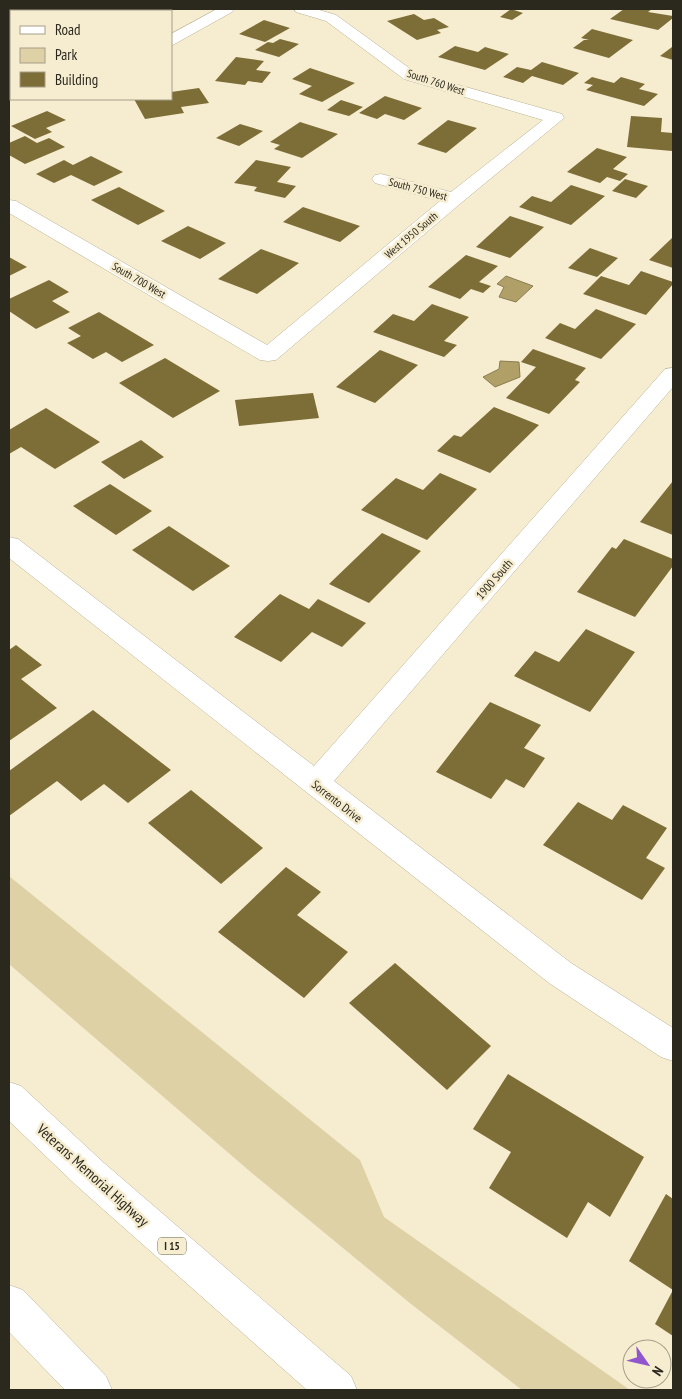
<svg xmlns="http://www.w3.org/2000/svg" width="682" height="1399" viewBox="0 0 682 1399" font-family="'PT Sans Narrow',sans-serif">
<style>
.green{fill:#ded1a6}
.water{fill:#b0a068;stroke:#887c52}
.building{fill:#7d6d37}
.lines{fill:none;stroke-linecap:round;stroke-linejoin:round}
.street-casing{stroke:#b8b094;stroke-width:1}
.highway-casing{stroke:#b8b094;stroke-width:1}
.street{fill:#fff;fill-rule:evenodd}
.highway{fill:#fff;fill-rule:evenodd}
.labels{text-anchor:middle;dominant-baseline:central;stroke-width:5;stroke-linejoin:round;paint-order:stroke}
.far-street-label{font-size:11px;fill:#2b281d;stroke:#f6edd0}
.shield{fill:#f6edd0;stroke:#686353;stroke-width:1}
.shield-label{font-size:11px;font-weight:bold;fill:#2b281d}
.street-label{font-size:12px;fill:#2b281d;stroke:#f6edd0}
.near-street-label{font-size:15px;fill:#2b281d;stroke:#f6edd0}
</style>
<rect width="100%" height="100%" fill="#f6edd0"/>
<!-- green -->
<polygon class="green" points="9,876 360,1160 384,1217 630,1390 522,1390 411,1304 253,1174 9,964"/>
<!-- water -->
<g class="water">
<polygon points="506,276 533,286 516,302 499,297 504,287 497,284"/>
<polygon points="500,361 519,362 520,377 495,387 483,377 499,369"/>
</g>
<!-- building -->
<g class="building">
<polygon points="511,9 523,13 512,20 500,17"/>
<polygon points="624,9 652,9 648,12 673,16 673,18 658,30 610,19"/>
<polygon points="414,14 424,20 434,18 449,27 437,30 441,33 417,40 387,21"/>
<polygon points="264,20 290,28 265,42 239,34"/>
<polygon points="592,29 633,40 609,58 573,48 584,40 589,40 581,38"/>
<polygon points="280,39 299,44 279,57 255,50 268,42 273,43"/>
<polygon points="455,46 478,52 485,47 509,54 485,70 438,57"/>
<polygon points="672,47 673,60 660,56"/>
<polygon points="236,57 264,61 256,70 271,72 262,83 248,81 245,85 215,81"/>
<polygon points="542,62 579,73 563,85 532,76 523,83 503,77 517,67 531,70"/>
<polygon points="310,68 355,83 322,102 299,94 312,86 292,79"/>
<polygon points="592,77 614,83 621,77 645,84 639,89 658,94 644,106 586,90 593,85 584,83"/>
<polygon points="199,88 209,103 181,107 184,113 145,119 134,99 171,99 171,92"/>
<polygon points="385,96 422,108 404,120 385,114 377,119 359,113"/>
<polygon points="341,100 363,107 349,116 327,110"/>
<polygon points="47,111 66,120 46,128 52,132 35,139 11,126"/>
<polygon points="631,116 662,118 661,132 673,133 672,151 627,147"/>
<polygon points="448,120 477,128 446,153 417,144"/>
<polygon points="300,122 338,134 302,158 274,149 280,145 270,142"/>
<polygon points="240,124 263,131 239,146 216,138"/>
<polygon points="25,136 37,143 49,138 65,147 25,164 9,155 9,143"/>
<polygon points="597,148 627,157 613,169 628,174 620,181 607,177 600,183 567,172"/>
<polygon points="91,156 123,172 94,186 71,175 54,183 36,174 64,160 73,165"/>
<polygon points="256,160 291,167 277,182 296,186 285,198 254,191 257,187 234,183"/>
<polygon points="625,179 648,186 636,198 612,191"/>
<polygon points="571,185 605,196 571,225 519,207 532,196 551,202"/>
<polygon points="119,187 165,211 138,225 91,200"/>
<polygon points="303,207 360,226 340,242 283,222"/>
<polygon points="510,216 544,227 510,258 476,247"/>
<polygon points="188,226 226,243 200,259 161,241"/>
<polygon points="673,237 673,268 649,260"/>
<polygon points="590,248 618,258 597,277 568,268"/>
<polygon points="261,249 299,263 257,294 218,279"/>
<polygon points="466,255 498,266 479,282 491,286 483,293 471,289 460,299 428,287"/>
<polygon points="9,257 27,267 9,276"/>
<polygon points="641,271 673,282 673,284 646,315 583,294 601,276 629,285"/>
<polygon points="49,280 69,292 52,301 70,312 36,329 9,311 9,299"/>
<polygon points="432,304 469,317 444,341 457,345 444,357 373,332 393,314 414,321"/>
<polygon points="596,309 636,324 601,359 545,338 560,323 575,329"/>
<polygon points="99,312 154,345 122,362 106,352 93,359 67,343 81,336 68,328"/>
<polygon points="533,349 586,368 575,380 580,382 549,414 506,398 536,367 521,362"/>
<polygon points="380,350 418,365 375,403 336,387"/>
<polygon points="165,358 220,391 173,418 119,383"/>
<polygon points="313,393 319,418 239,426 235,400"/>
<polygon points="494,407 539,425 490,473 437,451 454,435 461,437"/>
<polygon points="46,408 100,442 55,469 21,447 9,454 9,430"/>
<polygon points="141,440 164,457 124,479 101,462"/>
<polygon points="440,473 477,489 427,540 361,510 396,478 423,490"/>
<polygon points="673,481 673,535 640,522"/>
<polygon points="110,484 152,511 116,535 73,506"/>
<polygon points="169,526 230,566 193,591 132,550"/>
<polygon points="382,533 421,551 369,603 329,584"/>
<polygon points="624,539 673,559 673,566 635,617 577,592 612,547 616,549"/>
<polygon points="280,594 309,609 318,599 366,623 342,647 312,632 281,662 234,637"/>
<polygon points="586,629 635,652 590,712 514,676 535,651 559,662"/>
<polygon points="16,645 42,665 21,679 57,708 9,741 9,650"/>
<polygon points="490,702 541,725 524,748 545,758 524,788 506,779 491,799 436,772"/>
<polygon points="93,710 171,770 128,803 104,784 81,801 57,781 9,816 9,771"/>
<polygon points="191,790 263,848 221,884 148,823"/>
<polygon points="578,802 612,820 623,805 667,828 646,858 665,868 642,900 543,845"/>
<polygon points="286,867 321,892 297,915 348,952 304,998 218,932"/>
<polygon points="395,963 491,1046 447,1090 349,1003"/>
<polygon points="508,1074 644,1157 610,1217 588,1202 567,1238 489,1188 511,1152 473,1129"/>
<polygon points="666,1194 673,1199 673,1336 655,1324 673,1290 629,1261"/>
</g>
<g class="lines">
<!-- street casing -->
<g class="street-casing">
<g id="street">
<polygon points="217,9 234,9 232,12 171,46 171,34"/>
<polygon points="294,9 316,9 336,15 416,73 562,114 564,118 461,203 276,360 268,361 260,360 9,213 9,200 16,201 267,345 440,201 375,183 372,179 375,175 381,174 451,192 543,120 404,79 326,21 296,12"/>
<polygon points="673,368 673,387 334,781 571,963 673,1028 673,1061 661,1057 549,983 9,558 9,537 18,539 314,766 665,369"/>
</g>
</g>
<!-- highway casing -->
<g class="highway-casing">
<g id="highway">
<polygon points="9,1082 21,1086 104,1163 351,1376 357,1390 307,1390 78,1187 9,1121"/>
<polygon points="9,1285 23,1290 106,1376 112,1390 65,1390 9,1332"/>
</g>
</g>
<!-- street -->
<use href="#street" class="street"/>
<!-- highway -->
<use href="#highway" class="highway"/>
</g>
<g class="labels">
<!-- far-street labels -->
<g class="far-street-label">
<text transform="translate(436 82) rotate(18)">South 760 West</text>
<text transform="translate(418 189) rotate(15)">South 750 West</text>
<text transform="translate(411 235) rotate(-40)">West 1950 South</text>
<text transform="translate(139 280) rotate(30)">South 700 West</text>
</g>
<!-- shield labels -->
<rect class="shield" x="158" y="1237.5" width="28" height="17" rx="4"/>
<g class="shield-label">
<text x="172" y="1246">I 15</text>
</g>
<!-- street labels -->
<g class="street-label">
<text transform="translate(494 579) rotate(-49)">1900 South</text>
<text transform="translate(337 801) rotate(38)">Sorrento Drive</text>
</g>
<!-- near-street labels -->
<g class="near-street-label">
<text transform="translate(93 1175) rotate(42)">Veterans Memorial Highway</text>
</g>
</g>
<!-- border -->
<rect width="682" height="1399" fill="none" stroke="#2b281d" stroke-width="20"/>
<!-- legend -->
<rect x="10" y="10" width="162" height="90" fill="#f6edd0" stroke="#a59e88"/>
<rect x="20" y="26" width="25" height="8" fill="#ffffff" stroke="#a59e88"/>
<text x="55" y="35" font-size="15" fill="#2b281d">Road</text>
<rect x="20" y="48" width="25" height="15" fill="#ded1a6" stroke="#a59e88"/>
<text x="55" y="60" font-size="15" fill="#2b281d">Park</text>
<rect x="20" y="72" width="25" height="15" fill="#7d6d37" stroke="#a59e88"/>
<text x="55" y="85" font-size="15" fill="#2b281d">Building</text>
<!-- north arrow -->
<g transform="translate(647 1364) rotate(124)"><circle r="24" fill="#f6edd0" stroke="#a59e88"/>
<path d="M0-4L9 19L0 12L-9 19Z" fill="#9056cd"/>
<text y="-8" font-size="14" font-weight="bold" text-anchor="middle" fill="#2b281d">N</text>
</g>
</svg>
